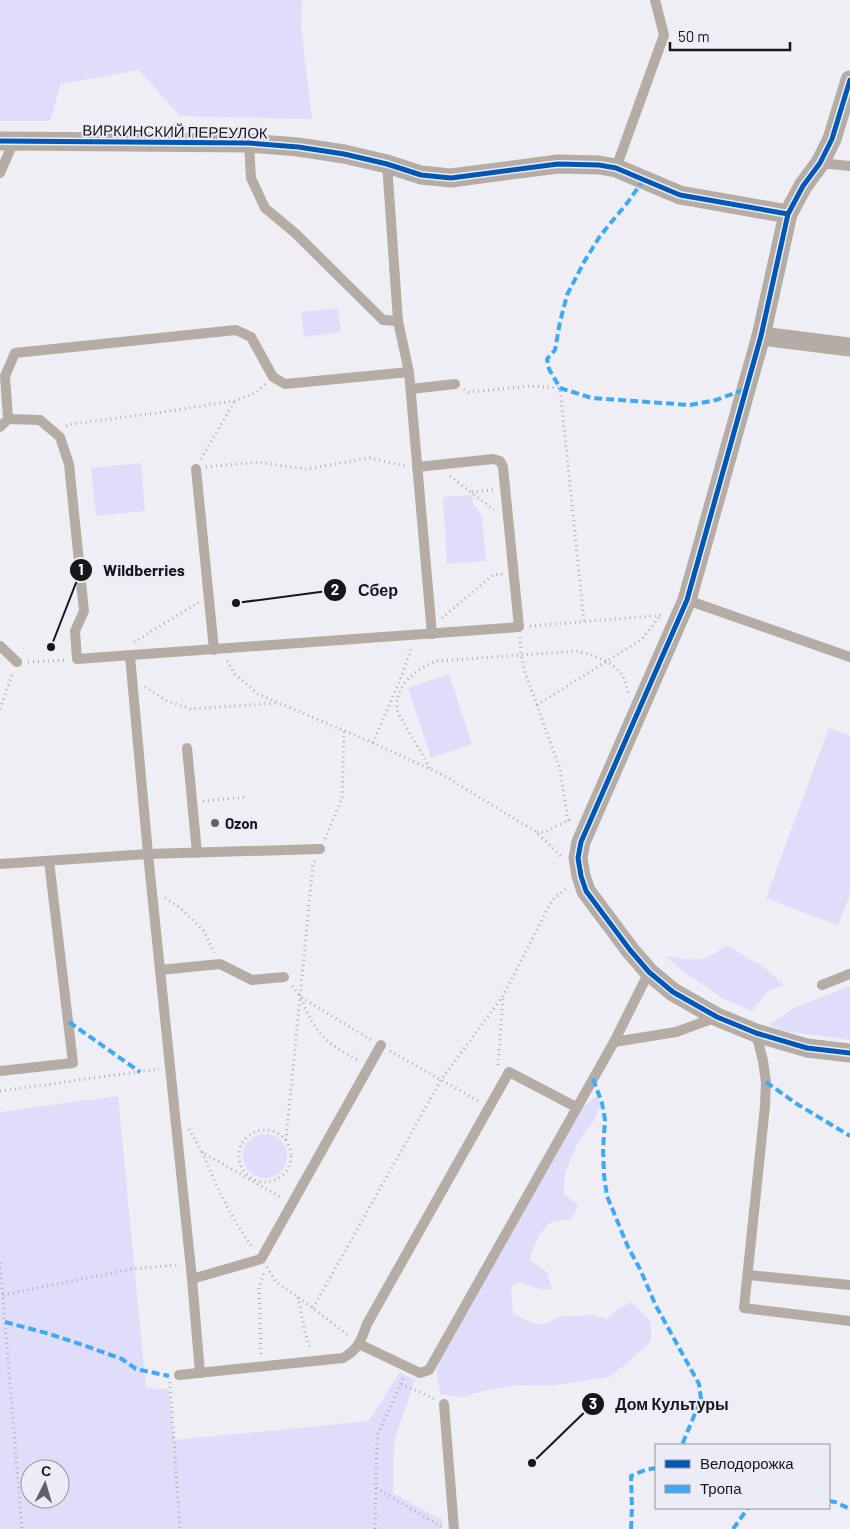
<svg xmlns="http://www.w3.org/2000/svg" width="850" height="1529" viewBox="0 0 850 1529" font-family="Barlow,sans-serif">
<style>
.green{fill:#dfddfa;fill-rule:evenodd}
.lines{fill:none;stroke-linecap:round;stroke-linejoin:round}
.path{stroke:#b4afab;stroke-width:3;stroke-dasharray:1 4;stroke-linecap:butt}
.lane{stroke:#b5ada5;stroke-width:10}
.street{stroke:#b5ada5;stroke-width:19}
.quiet{stroke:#3fa9f5;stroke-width:4;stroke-dasharray:8 4;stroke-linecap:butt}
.cycleway-casing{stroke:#ececf6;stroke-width:8}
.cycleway{stroke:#0057b8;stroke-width:5}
.poi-dot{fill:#626266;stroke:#ececf6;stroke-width:2}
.labels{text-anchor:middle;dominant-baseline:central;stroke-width:4;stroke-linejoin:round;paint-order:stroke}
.street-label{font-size:15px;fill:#17161a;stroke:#ececf6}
.poi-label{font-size:15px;font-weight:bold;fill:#17161a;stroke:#ececf6;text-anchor:start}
.leader{fill:none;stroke:#17161a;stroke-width:2}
.callout-dot{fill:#17161a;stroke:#ececf6;stroke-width:2}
.mark-label{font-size:15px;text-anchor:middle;font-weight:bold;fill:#fff}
.callout-label{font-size:16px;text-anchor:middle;font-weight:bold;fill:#17161a;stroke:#ececf6;stroke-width:4;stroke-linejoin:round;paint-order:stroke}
</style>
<rect width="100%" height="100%" fill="#eeeef4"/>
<!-- green -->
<g class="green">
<polygon points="0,0 302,0 301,27 312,119 180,116 139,70 61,84 50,121 0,121"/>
<polygon points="338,308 341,332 304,337 301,312"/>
<polygon points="141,463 145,511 96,516 91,468"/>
<polygon points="472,495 473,503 482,517 486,561 447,564 443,497"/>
<polygon points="449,674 472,744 431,758 408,688"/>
<polygon points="829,728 850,736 850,894 838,925 766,898"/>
<path d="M726,945L765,968L784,985L768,991L752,1011L722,998L683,971L665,956C691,960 705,965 726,945Z"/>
<polygon points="850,986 850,1040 784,1031 769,1025 794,1008"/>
<path d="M118,1096L146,1388L169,1389L174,1440L369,1421L400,1372L415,1380L394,1441L393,1493L443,1521L441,1529H0V1112ZM30,1469H60V1499H30Z"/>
<path d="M597,1096L600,1105L596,1117L577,1145L565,1173L564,1195L578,1204L572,1219C566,1220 557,1220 552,1222C541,1228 532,1248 530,1260L547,1272L552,1289L543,1290L519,1282L511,1286L513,1314L536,1324L547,1323L559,1317L594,1315L607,1319L615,1311L631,1302L651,1322V1341L627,1363L609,1377L550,1386L520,1385L484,1391L462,1397L440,1394L436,1368L581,1108Z"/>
<circle cx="265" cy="1156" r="22"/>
</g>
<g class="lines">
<!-- path -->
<g class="path">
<polyline points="464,389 469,392 531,386 560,388 584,622"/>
<polyline points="66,426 72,424 157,413 234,401 257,392 265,384"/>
<polyline points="201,459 234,402"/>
<polyline points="206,467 258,462 306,469 370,458 405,466"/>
<polyline points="450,476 494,510"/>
<polyline points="472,492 493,490"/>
<polyline points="442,618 493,575 503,574"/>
<polyline points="530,626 664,615"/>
<polyline points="520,637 521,655 525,672 560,769 568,821"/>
<polyline points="134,642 199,602"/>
<polyline points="227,661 235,674 258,694 373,743 443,775 536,832 562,857"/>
<polyline points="28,662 67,660"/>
<polyline points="145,687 167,701 191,709 278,703"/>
<polyline points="537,705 642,639 659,617"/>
<polyline points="0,709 13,672"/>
<polyline points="373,743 402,675 412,646"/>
<path d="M430,768L398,713C391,688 416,668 437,661L576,651C590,654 609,660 619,671C625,677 626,685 628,693"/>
<polyline points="203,801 246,797"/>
<polyline points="537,832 546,832 572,818"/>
<polyline points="325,839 342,798 344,731"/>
<polyline points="165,898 179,907 204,931 214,953"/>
<polyline points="292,986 301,997 371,1040"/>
<path d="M301,998C316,1035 325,1042 359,1061"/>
<polyline points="390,1051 480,1102"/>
<polyline points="498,1065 503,997"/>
<polyline points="0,1091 159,1069"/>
<polyline points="189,1129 202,1152 282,1198"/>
<circle cx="265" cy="1156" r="26"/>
<polyline points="286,1140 313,864 315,861"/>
<path d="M202,1152C216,1185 231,1219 253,1248"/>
<polyline points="0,1263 22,1529"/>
<polyline points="267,1267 276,1282 313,1308 350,1337"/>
<polyline points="3,1295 131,1269 179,1265"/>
<polyline points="298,1297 305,1332 310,1349"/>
<polyline points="313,1308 441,1080 503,996 552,900 568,887"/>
<polyline points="261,1354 259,1288 264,1272"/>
<polyline points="170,1382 180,1529"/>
<polyline points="401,1384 435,1399"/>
<polyline points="376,1488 442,1527"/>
<polyline points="375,1529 377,1436 404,1377"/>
</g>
<!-- lane -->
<g class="lane">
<polyline points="249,143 251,178 265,208 295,233 383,320 398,321"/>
<polyline points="820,163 850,166"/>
<polyline points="387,164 398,321 409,372 432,634"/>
<polyline points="616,168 664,35 655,0"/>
<polyline points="0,173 14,141"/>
<polyline points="411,389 455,384"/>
<polyline points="8,419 40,420 60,437 69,464 84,611 75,631 77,659 519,627 503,467 500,461 493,459 417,467"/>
<polyline points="0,427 8,419 5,376 15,353 236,330 251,337 273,377 285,384 409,372"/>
<polyline points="196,469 214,650"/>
<polyline points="687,600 850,657"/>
<polyline points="0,646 17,662"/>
<polyline points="130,656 148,854 192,1279 200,1373"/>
<polyline points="187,748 197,853"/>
<polyline points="0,864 148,854 320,849"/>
<polyline points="160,970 220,964 252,980 284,977"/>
<polyline points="822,985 850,974"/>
<polyline points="756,1033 763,1061 766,1082 765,1106 744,1308 850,1321"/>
<polyline points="614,1042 676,1032 717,1017"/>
<polyline points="0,1071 73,1063 49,861"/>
<polyline points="748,1275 850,1285"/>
<polyline points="192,1279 261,1259 381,1045"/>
<polyline points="359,1344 420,1373 429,1370 614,1042 649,972"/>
<path d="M179,1375L343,1358C359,1349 361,1340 367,1324L509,1072L576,1107"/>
<polyline points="444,1404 454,1529"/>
</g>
<!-- street -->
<g class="street">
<polyline points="850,80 832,139 820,163 803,186 788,214 761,336 687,600 581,842 578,858 581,876 586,891 630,950 649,972 673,992 717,1017 756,1033 807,1048 850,1053"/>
<polyline points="0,141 249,143 298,147 344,154 387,164 421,175 451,178 558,164 599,165 616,168 680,195 788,214"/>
<polyline points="761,336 850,347"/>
</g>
<!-- quiet -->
<g class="quiet">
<polyline points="644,179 628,202 600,236 584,262 567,295 560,322 555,350 547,359 549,369 560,388 592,398 690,405 716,400 746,389"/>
<polyline points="69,1022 140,1072"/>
<polyline points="593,1079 602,1103 605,1120 603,1149 604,1175 607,1196 628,1247 640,1269 656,1306 699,1384 701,1399 682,1445"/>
<polyline points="766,1082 797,1104 850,1136"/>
<polyline points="5,1322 46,1333 83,1345 122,1359 136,1369 169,1376"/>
<polyline points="829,1501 835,1502 850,1509"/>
<polyline points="631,1529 632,1508 631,1476 645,1470 656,1468"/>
<polyline points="733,1529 748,1508"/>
</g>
<!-- cycleway casing -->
<g class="cycleway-casing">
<g id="cycleway">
<polyline points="850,80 832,139 820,163 803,186 788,214 761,336 687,600 581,842 578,858 581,876 586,891 630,950 649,972 673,992 717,1017 756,1033 807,1048 850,1053"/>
<polyline points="0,141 249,143 298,147 344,154 387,164 421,175 451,178 558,164 599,165 616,168 680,195 788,214"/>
</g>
</g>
<!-- cycleway -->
<use href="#cycleway" class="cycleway"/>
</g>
<!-- markers -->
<circle class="poi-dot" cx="215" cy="823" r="5"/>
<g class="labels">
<!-- street labels -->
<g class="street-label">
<text transform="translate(175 131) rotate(1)">ВИРКИНСКИЙ ПЕРЕУЛОК</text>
</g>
<!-- poi labels -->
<g class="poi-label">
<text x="225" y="823">Ozon</text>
</g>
</g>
<!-- callouts -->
<path class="leader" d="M51 647L81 570M236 603L335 590M532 1463L593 1404"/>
<g class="callout-dot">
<circle cx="51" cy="647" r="5"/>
<circle cx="236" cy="603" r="5"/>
<circle cx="532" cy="1463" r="5"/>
<circle cx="81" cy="570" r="12"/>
<circle cx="335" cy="590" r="12"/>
<circle cx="593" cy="1404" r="12"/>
</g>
<g class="mark-label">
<text x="81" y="575">1</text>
<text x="335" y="595">2</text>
<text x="593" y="1409">3</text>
</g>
<g class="callout-label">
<text x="144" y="576">Wildberries</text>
<text x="378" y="596">Сбер</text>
<text x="672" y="1410">Дом Культуры</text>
</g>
<!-- legend -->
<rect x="655" y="1444" width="175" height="65" fill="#ececf6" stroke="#97969e"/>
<rect x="665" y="1460" width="25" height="8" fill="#0057b8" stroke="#97969e"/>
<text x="700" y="1469" font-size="15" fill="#17161a">Велодорожка</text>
<rect x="665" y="1485" width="25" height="8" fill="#3fa9f5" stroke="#97969e"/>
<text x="700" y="1494" font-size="15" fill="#17161a">Тропа</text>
<!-- north arrow -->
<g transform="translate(45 1484) rotate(5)"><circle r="24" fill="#ececf6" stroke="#97969e"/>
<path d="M0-4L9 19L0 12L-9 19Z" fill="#626266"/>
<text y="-8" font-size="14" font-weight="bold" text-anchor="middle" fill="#17161a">С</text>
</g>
<!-- scale -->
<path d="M670 42v8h120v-8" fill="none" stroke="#17161a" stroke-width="2.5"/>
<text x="678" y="42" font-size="15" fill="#17161a" stroke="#ececf6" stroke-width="4" paint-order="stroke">50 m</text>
</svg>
